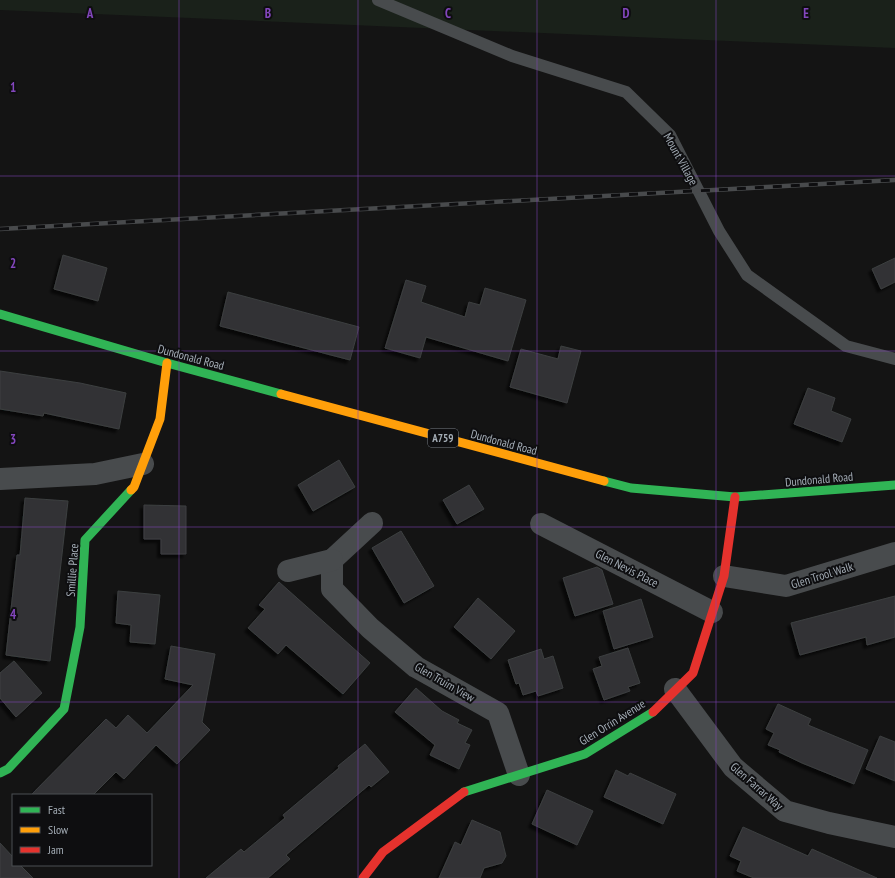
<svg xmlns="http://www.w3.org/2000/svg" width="895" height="878" viewBox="0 0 895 878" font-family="'PT Sans Narrow',sans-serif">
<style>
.green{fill:#1a211a}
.building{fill:#333335;stroke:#3c3f40;filter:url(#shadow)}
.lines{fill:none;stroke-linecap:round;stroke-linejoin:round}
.lane{stroke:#484b4d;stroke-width:12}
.street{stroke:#484b4d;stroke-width:22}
.fast{stroke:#30b455;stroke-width:9}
.slow{stroke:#ff9f0a;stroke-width:9}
.jam{stroke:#e5322d;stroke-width:9}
.rail-casing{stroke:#484a4c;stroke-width:4.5}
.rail{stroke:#0e0e10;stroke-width:3;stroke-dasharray:9;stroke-linecap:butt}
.grid{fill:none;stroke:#8346bd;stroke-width:1;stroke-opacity:0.55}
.labels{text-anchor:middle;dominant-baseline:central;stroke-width:4;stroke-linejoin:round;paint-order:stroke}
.shield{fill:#0e0e10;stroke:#777d84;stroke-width:1}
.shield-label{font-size:11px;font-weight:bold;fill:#a4adb6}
.street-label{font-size:12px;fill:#a4adb6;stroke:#0e0e10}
.grid-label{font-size:13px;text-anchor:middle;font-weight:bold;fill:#8346bd;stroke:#0e0e10;stroke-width:4;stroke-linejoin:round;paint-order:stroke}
</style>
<defs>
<filter id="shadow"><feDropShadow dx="-3.5" dy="3.5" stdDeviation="1" flood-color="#0009"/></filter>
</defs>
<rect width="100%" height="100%" fill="#141414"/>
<!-- green -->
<polygon class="green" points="0,0 895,0 895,48 0,10"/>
<!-- building -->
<g class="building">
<polygon points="63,255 107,268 98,301 54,289"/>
<polygon points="895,258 895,282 881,289 872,269"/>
<polygon points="406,280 426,286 421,302 465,317 469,302 480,305 485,288 526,300 508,361 426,337 420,358 385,348"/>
<polygon points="228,292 359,327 350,360 220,326"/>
<polygon points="561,346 581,351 567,403 510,387 521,349 558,359"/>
<polygon points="0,371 80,383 126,393 119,429 44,413 43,416 0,409"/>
<polygon points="808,388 835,398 831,411 851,419 842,442 794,424"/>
<polygon points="339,460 355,487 313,511 298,485"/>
<polygon points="469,485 484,509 457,524 443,500"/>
<polygon points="25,498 68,501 50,661 6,655 17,555 20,555"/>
<polygon points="144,505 186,506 186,554 161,554 161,539 144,539"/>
<polygon points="401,531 434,586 404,603 372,548"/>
<polygon points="597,567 602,570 613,604 575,616 563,578"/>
<polygon points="279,582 370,663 343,694 286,645 278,654 248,628 265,609 259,605"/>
<polygon points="118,591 160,595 155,644 130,642 131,625 116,623"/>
<polygon points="895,596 895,637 867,645 866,637 800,655 791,623"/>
<polygon points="478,598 515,631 491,659 454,627"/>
<polygon points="641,599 653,637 614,649 603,611"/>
<polygon points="171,646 215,654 202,722 210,730 177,764 156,745 124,779 116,772 93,795 31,795 106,719 116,728 128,715 147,733 193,685 165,679"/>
<polygon points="628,648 640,683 628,687 630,691 604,700 593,669 602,666 599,657"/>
<polygon points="541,649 544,659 553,656 563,688 538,696 536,691 523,695 519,683 516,684 508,660"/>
<polygon points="14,661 42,693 16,717 0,698 0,673"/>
<polygon points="416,688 442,711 459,720 457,723 472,730 465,743 470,745 459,769 430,755 435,745 395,712"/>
<polygon points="778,704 811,719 808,725 868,750 854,784 802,763 779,752 780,750 768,745 774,733 766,729"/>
<polygon points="880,736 895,742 895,781 866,769"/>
<polygon points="365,744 389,772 371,787 369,785 286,855 290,859 268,878 206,878 241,849 244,852 285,818 283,815 339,768 338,766"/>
<polygon points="616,770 628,776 630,773 676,794 663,824 604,797"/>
<polygon points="547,790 593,811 577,845 532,824"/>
<polygon points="472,820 500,832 506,856 502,863 484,868 480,878 439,878 455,842 461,845"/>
<polygon points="743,827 808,856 812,849 877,878 754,878 737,871 741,861 730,856"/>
<polygon points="0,843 13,857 13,865 20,865 33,878 0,878"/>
</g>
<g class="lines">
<!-- lane -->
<polyline class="lane" points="378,0 512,56 626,92 670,135 719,231 747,275 846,346 895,359"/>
<!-- street -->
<g class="street">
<polyline points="0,479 95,474 143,464"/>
<polyline points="372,523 332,560 332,589 370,628 416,667 498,713 519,775"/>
<polyline points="541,524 712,612"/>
<polyline points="288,571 332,560"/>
<polyline points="724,576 786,586 895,553"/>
<polyline points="675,689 733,767 785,811 829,823 895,837"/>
</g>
<!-- fast -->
<g class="fast">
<polyline points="0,314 167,363 281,394"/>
<polyline points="604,481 631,488 735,497 895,485"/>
<polyline points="0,773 8,769 64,709 80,627 85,540 131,490"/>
<polyline points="464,792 585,754 653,712"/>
</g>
<!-- slow -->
<g class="slow">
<polyline points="281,394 604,481"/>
<polyline points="131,490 134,487 160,419 167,363"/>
</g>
<!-- jam -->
<g class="jam">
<polyline points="653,712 693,673 724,576 735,497"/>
<polyline points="363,878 383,852 464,792"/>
</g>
<!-- rail casing -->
<g class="rail-casing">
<polyline id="rail" points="0,229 895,180"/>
</g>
<!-- rail -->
<use href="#rail" class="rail"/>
</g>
<!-- grid -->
<path class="grid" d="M179,0V878M358,0V878M537,0V878M716,0V878M0,176H895M0,351H895M0,527H895M0,702H895"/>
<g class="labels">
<!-- shield labels -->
<rect class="shield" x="428" y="429" width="30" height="18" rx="3"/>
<g class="shield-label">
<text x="443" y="438">A759</text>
</g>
<!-- street labels -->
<g class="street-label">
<text transform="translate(681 159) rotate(61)">Mount Village</text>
<text transform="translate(191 357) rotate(15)">Dundonald Road</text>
<text transform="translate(504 442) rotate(15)">Dundonald Road</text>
<text transform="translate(819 479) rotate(-5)">Dundonald Road</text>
<text transform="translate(627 568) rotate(27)">Glen Nevis Place</text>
<text transform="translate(72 570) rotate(-86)">Smillie Place</text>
<text transform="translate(822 575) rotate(-17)">Glen Trool Walk</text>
<text transform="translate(445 682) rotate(30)">Glen Truim View</text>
<text transform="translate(612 722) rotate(-32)">Glen Orrin Avenue</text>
<text transform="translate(757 786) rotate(41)">Glen Farrar Way</text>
</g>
</g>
<g class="grid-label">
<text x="90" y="18">A</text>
<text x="268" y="18">B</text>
<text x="448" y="18">C</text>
<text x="626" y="18">D</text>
<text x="806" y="18">E</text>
<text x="13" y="92">1</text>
<text x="13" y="268">2</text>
<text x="13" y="444">3</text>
<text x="13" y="619">4</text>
</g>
<!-- legend -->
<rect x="12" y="794" width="140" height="72" fill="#0e0e10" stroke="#4a4e52"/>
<rect x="20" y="807" width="20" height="6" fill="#30b455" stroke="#4a4e52"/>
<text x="48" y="814" font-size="12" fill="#a4adb6">Fast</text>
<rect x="20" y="827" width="20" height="6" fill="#ff9f0a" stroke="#4a4e52"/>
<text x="48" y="834" font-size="12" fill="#a4adb6">Slow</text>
<rect x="20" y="847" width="20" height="6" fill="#e5322d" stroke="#4a4e52"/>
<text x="48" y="854" font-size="12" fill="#a4adb6">Jam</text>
</svg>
